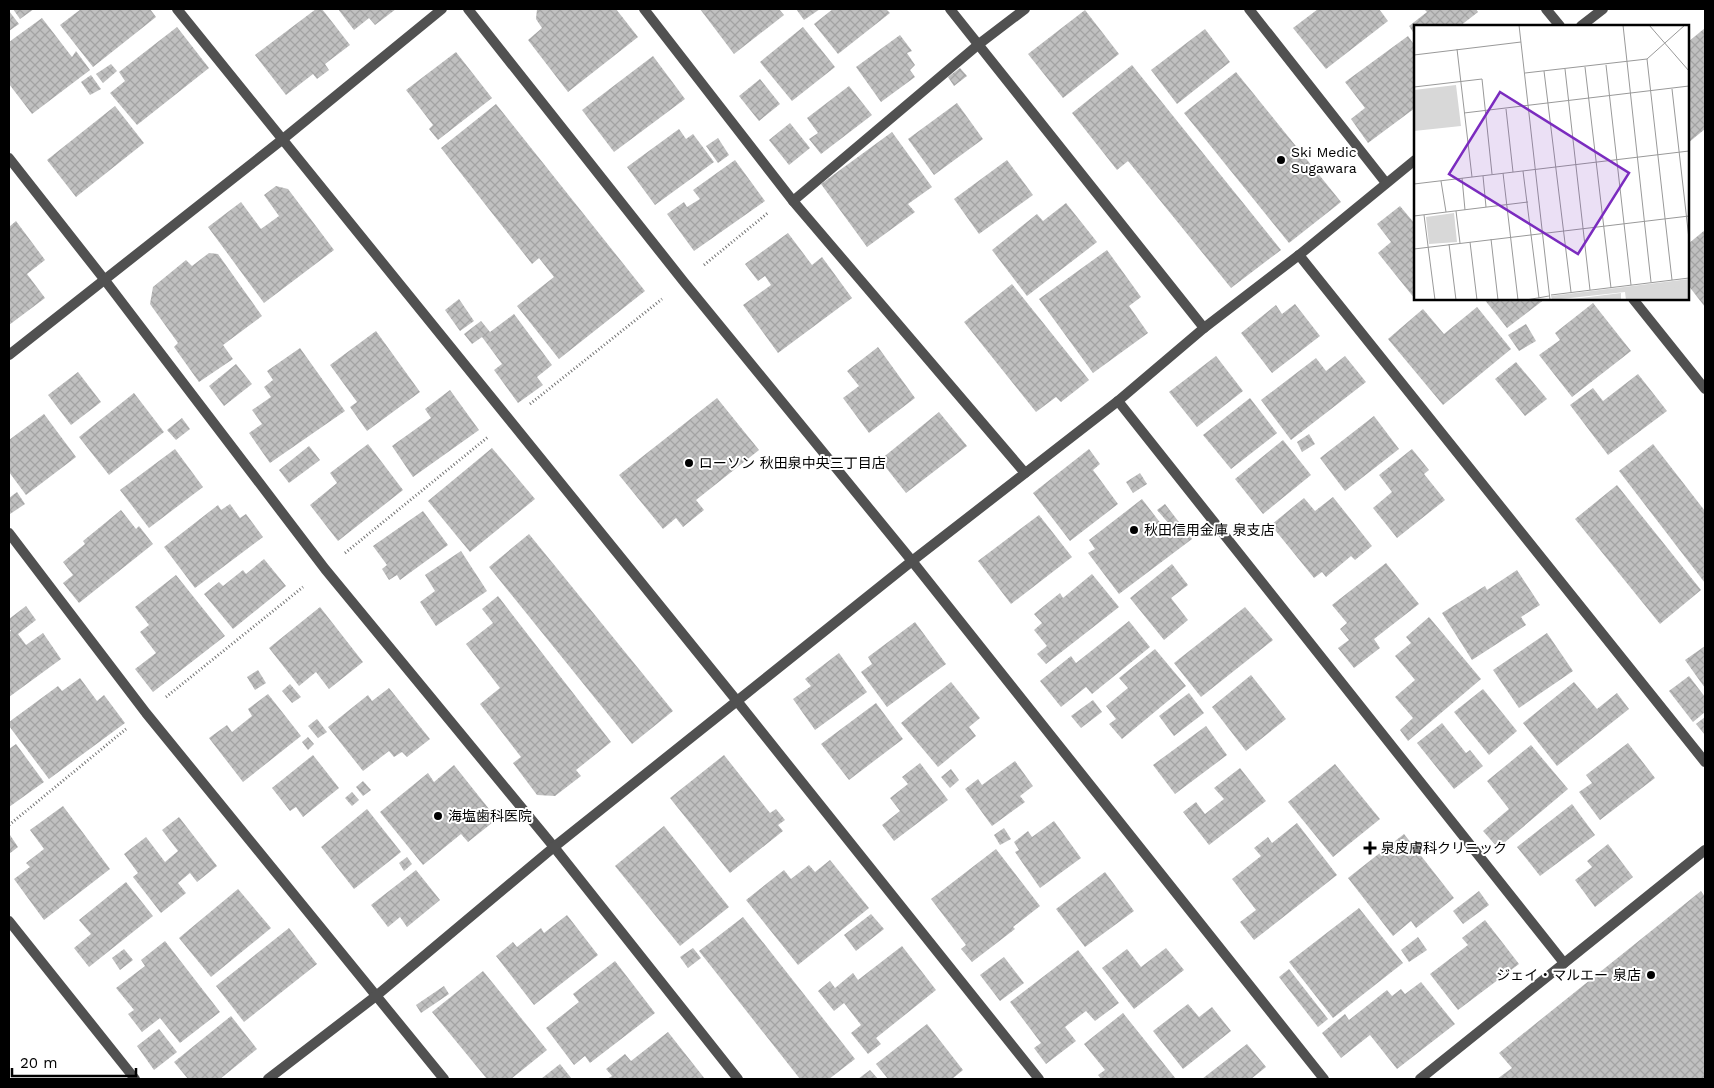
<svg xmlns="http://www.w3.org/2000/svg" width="1714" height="1088" viewBox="0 0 1714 1088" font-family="'Work Sans','Noto Sans JP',sans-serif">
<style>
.building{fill:url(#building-cross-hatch)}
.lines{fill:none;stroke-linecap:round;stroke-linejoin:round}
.path{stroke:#737373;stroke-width:3;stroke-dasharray:1 2.5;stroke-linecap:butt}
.minor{stroke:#515151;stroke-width:10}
.tertiary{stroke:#515151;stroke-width:10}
.poi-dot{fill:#000;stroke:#fff;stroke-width:2}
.labels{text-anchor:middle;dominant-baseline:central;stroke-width:4;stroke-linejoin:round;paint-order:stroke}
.poi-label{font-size:14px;fill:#000;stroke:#fff;text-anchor:start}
.inset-road{fill:none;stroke:#999;stroke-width:1}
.view{fill:#7b2cbf;fill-opacity:0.15;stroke:#7b2cbf;stroke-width:2.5}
.inset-edge{fill:none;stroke:#000;stroke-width:2.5}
</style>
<defs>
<pattern id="building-cross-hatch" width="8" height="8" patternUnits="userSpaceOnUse" patternTransform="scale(1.25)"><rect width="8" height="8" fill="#c0c0c0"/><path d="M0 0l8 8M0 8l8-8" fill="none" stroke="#a3a3a3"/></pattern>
</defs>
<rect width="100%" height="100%" fill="#fff"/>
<!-- building -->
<g class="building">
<polygon points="13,9 34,9 20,19"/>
<polygon points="81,9 150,9 156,17 93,67 60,25"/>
<polygon points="316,9 322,9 350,45 325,64 329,70 317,79 313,74 286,95 255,55"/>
<polygon points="338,9 396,9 375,25 369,18 354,30"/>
<polygon points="537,9 616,9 638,37 568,92 528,40 542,28 536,19"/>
<polygon points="700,9 779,9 784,15 734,54"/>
<polygon points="796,9 820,9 804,20"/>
<polygon points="833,9 886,9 890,13 838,54 814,24"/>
<polygon points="1318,9 1379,9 1388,21 1326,69 1293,28"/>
<polygon points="1424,9 1476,9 1478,12 1460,26 1415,26 1415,35 1409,26 1427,12"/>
<polygon points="1085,10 1119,54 1063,98 1028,54"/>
<polygon points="9,11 19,24 9,31"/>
<polygon points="42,18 72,57 76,51 90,70 32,114 9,84 9,42"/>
<polygon points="177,27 209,68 137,125 110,93 125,81 119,72"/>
<polygon points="803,27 835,67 792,101 760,62"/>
<polygon points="1705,28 1705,129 1688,143 1688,42"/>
<polygon points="1205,29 1230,62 1177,104 1151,70"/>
<polygon points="900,35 912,51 907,53 915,65 910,70 915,77 881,102 856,67"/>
<polygon points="1408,36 1415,46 1415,108 1368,143 1351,119 1365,108 1345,82"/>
<polygon points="456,52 492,98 438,140 429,129 433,125 406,90"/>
<polygon points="653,56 685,99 614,152 582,110"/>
<polygon points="111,64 117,71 103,83 96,74"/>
<polygon points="1132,65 1281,250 1231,288 1128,161 1117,170 1072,113"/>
<polygon points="960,68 967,76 954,86 948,77"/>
<polygon points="1236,72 1341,202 1289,243 1184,113"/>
<polygon points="91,75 101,89 90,95 81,82"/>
<polygon points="760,79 780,104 759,121 739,96"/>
<polygon points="849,86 872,115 821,154 809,139 818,133 807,118"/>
<polygon points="957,103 983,139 934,175 908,139"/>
<polygon points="496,104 645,291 559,359 517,306 554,277 539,258 532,264 441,148"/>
<polygon points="115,106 144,143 76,197 47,160"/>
<polygon points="790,123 810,148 789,165 769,140"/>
<polygon points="679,129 686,139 693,134 714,162 655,205 627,167"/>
<polygon points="892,132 932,187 908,204 915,212 867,247 821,184"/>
<polygon points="718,138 729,155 718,163 706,146"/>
<polygon points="735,160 765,201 694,251 667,214 684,202 687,207 700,199 693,190"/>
<polygon points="1007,160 1033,195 979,234 954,199"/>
<polygon points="276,186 288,189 334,250 264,303 208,227 241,202 261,229 279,216 264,195"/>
<polygon points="1066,203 1097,242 1027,296 992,250 1037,214 1043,221"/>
<polygon points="1400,206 1415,224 1415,299 1378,253 1391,242 1377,224"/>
<polygon points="16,221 45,260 27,274 45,298 9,325 9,227"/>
<polygon points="1705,230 1705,307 1688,285 1688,244"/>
<polygon points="788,233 812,265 822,257 852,298 778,353 743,305 771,285 765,276 758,281 745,264"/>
<polygon points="1107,250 1141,297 1129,306 1148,333 1093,373 1039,299"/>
<polygon points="209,253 218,254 262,316 223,345 233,359 199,382 174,347 178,343 150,304 153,287 186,260 192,266"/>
<polygon points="1012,284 1089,380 1061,402 1056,397 1036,412 964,322"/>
<polygon points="459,299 474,321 460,331 445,310"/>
<polygon points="1484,299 1545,299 1507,328"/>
<polygon points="1593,303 1631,351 1572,397 1539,355 1560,340 1555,333"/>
<polygon points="1295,304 1320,336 1272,373 1241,333 1276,305 1282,314"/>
<polygon points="1477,307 1511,349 1443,405 1388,339 1423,309 1444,334"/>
<polygon points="514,314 552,365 537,377 543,385 518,403 494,370 502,364 482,337 472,344 464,334 481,321 490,332"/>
<polygon points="1526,324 1536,341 1519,351 1508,335"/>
<polygon points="376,331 420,392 367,431 350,407 357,402 330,365"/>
<polygon points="878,347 915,398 869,433 843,398 859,386 847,371"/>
<polygon points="300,348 345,411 270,463 249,433 262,424 252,410 271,397 264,387 273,380 267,371"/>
<polygon points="1216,356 1243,391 1197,427 1169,392"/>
<polygon points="1345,356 1366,382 1291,440 1261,400 1316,358 1326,371"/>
<polygon points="1516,362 1547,399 1525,416 1495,379"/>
<polygon points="236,364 252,384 224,406 209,386"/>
<polygon points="78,372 101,402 71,425 48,395"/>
<polygon points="1638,374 1667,411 1608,455 1570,405 1593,388 1603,401"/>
<polygon points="450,390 479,430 413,477 392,446 431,418 425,409"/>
<polygon points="134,393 164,432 109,475 79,437"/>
<polygon points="717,398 759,450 696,500 704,510 683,527 676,518 663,529 619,475"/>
<polygon points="1250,398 1277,433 1231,469 1203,435"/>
<polygon points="939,412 967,446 906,493 880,460"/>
<polygon points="44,414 76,457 26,495 9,472 9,440"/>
<polygon points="1374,416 1399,449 1345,491 1320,458"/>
<polygon points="182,418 190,429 176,440 167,430"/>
<polygon points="1309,434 1315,444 1302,452 1297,442"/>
<polygon points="1283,440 1311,475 1263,514 1235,479"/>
<polygon points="368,444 403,490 338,541 310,505 337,483 330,473"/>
<polygon points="1653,444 1705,511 1705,583 1619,471"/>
<polygon points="309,446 320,460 289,483 279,470"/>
<polygon points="492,448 535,499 470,552 428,501"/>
<polygon points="175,449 203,487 149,528 120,490"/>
<polygon points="1089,449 1100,464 1093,470 1118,504 1070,541 1033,493"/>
<polygon points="1412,449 1429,470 1424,474 1445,500 1397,538 1373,508 1392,492 1379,475"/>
<polygon points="1140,473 1147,484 1133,493 1126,482"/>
<polygon points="1617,485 1701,590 1660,624 1575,519"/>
<polygon points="17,492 25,504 10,514 9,498"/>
<polygon points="1333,497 1372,546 1355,560 1351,556 1326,577 1322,572 1314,578 1271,525 1304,498 1315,511"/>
<polygon points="1142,499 1165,529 1170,525 1157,510 1165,504 1192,539 1119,594 1088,553 1095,549 1089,540"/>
<polygon points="230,504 240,518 246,514 263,537 195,588 164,547 218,505 221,510"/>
<polygon points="121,510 136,529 139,526 153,544 79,603 63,583 73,575 63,562 85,544 83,541"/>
<polygon points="423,511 448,545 400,580 397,575 389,580 382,569 387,565 373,546"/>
<polygon points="1039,515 1072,557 1011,604 978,561"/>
<polygon points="529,534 673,711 632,744 489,567"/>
<polygon points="461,551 487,591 436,626 420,602 435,591 425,575"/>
<polygon points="264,559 286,586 233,629 204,594 219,582 223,586 243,570 246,574"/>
<polygon points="1386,563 1419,604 1374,639 1380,648 1354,668 1338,648 1349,640 1340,629 1347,623 1332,605"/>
<polygon points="1172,564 1188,585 1171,598 1188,620 1164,640 1130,598"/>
<polygon points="1517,570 1540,605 1521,617 1526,625 1472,660 1442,613 1485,586 1487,590"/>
<polygon points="1092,574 1119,607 1046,664 1037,654 1047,646 1034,630 1042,623 1034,614 1060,593 1063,598"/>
<polygon points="176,575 225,636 153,692 135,669 156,653 140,632 149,625 135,607"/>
<polygon points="498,596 611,742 576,770 581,776 555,796 537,795 513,763 521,757 480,704 500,688 466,644 493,623 482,609"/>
<polygon points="26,606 36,620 18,634 26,645 43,633 61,659 9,697 9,632 11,631 9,628 9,619"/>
<polygon points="320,607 363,662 329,689 316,672 299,686 269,648"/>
<polygon points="1245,607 1273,640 1201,697 1174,663"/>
<polygon points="1429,617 1481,679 1408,741 1400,730 1413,718 1395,697 1415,680 1395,656 1411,643 1406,637"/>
<polygon points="1129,621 1150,647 1092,694 1086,687 1061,707 1040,681 1071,656 1076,663"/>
<polygon points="915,622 946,664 887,707 861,672 872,664 868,657"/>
<polygon points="1547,633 1573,671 1519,708 1493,670"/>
<polygon points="1705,646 1705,688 1685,660"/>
<polygon points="1155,649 1186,686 1122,739 1109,724 1116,719 1106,706 1128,688 1119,678"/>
<polygon points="839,653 867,692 815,730 793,699 811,686 805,679"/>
<polygon points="258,670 266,683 255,690 247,677"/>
<polygon points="1251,675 1286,719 1246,751 1212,707"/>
<polygon points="1689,676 1705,697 1705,712 1693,722 1669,691"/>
<polygon points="80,678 97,701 104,695 125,723 49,779 9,726 9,722 58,686 62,691"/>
<polygon points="951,682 980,718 969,727 976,736 938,767 901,723"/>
<polygon points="1574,682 1597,709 1617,693 1629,709 1557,766 1523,723"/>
<polygon points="290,684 301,697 292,703 282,691"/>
<polygon points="389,688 430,739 407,757 402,752 394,757 389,751 363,771 328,727 368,695 372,701"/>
<polygon points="1483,689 1517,731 1489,755 1454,712"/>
<polygon points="1189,693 1204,713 1174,736 1159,716"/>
<polygon points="268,694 301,736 243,782 209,738 227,725 232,732 252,716 248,709"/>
<polygon points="1093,700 1102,712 1081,728 1071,716"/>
<polygon points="876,703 903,739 849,780 821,744"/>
<polygon points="1705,717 1705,735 1696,724"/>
<polygon points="317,719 327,732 318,738 308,726"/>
<polygon points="1442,723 1466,753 1470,750 1483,766 1454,789 1417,743"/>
<polygon points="1206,726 1227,755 1175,794 1153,765"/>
<polygon points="308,737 314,744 308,750 302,742"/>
<polygon points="1628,743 1655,778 1600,820 1579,792 1592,783 1586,775"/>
<polygon points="16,744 44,782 9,807 9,749"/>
<polygon points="1531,745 1568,789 1498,848 1483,831 1509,809 1487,781"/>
<polygon points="313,755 339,788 303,817 296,807 290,811 272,788"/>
<polygon points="724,755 770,813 776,809 785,820 778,825 783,831 730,873 670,798"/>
<polygon points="1015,761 1033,786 1020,796 1025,802 992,826 965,789 978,779 982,785"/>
<polygon points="920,763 948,800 894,841 882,825 900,811 890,798 908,784 902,777"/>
<polygon points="1335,764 1380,819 1333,857 1288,802"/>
<polygon points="454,765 497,819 468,842 461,834 423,865 380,812 428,773 434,782"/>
<polygon points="1240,768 1266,801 1209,845 1183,812 1196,802 1205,814 1224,799 1214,788"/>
<polygon points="951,769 959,780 950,788 941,777"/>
<polygon points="363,781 371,790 363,796 356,787"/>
<polygon points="352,792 359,800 352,806 345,798"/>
<polygon points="1572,804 1595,835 1540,876 1517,847"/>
<polygon points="63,806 110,869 44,920 14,879 30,867 26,863 44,849 30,830"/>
<polygon points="367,809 401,852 354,889 321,847"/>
<polygon points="179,817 217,866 197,882 190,873 178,883 186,893 161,913 133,877 138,873 124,854 146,837 165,862 178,851 162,830"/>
<polygon points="1054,821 1081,858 1040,888 1015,852 1019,850 1014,842 1028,831 1032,837"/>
<polygon points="1297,823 1337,875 1254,940 1240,922 1256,910 1232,879 1261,856 1254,848 1268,837 1272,843"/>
<polygon points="664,826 729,907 680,946 615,866"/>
<polygon points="1004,828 1011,839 1000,845 994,835"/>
<polygon points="1404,834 1454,898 1416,928 1411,921 1393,936 1348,878"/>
<polygon points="10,835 18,847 9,854 9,836"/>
<polygon points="1608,844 1633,877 1595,907 1575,880 1592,867 1587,861"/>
<polygon points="996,849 1040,906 1013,927 1015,929 972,962 961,949 966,945 931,899"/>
<polygon points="407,857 412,864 404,871 399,863"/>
<polygon points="830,860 869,908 798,965 746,900 784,870 791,879 809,865 815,872"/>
<polygon points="416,870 440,900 407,927 400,917 388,927 371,905"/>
<polygon points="1105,872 1134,911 1085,947 1056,909"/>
<polygon points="126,882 153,916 89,967 74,948 91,934 79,920"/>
<polygon points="238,889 271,928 211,977 179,938"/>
<polygon points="1479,891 1489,905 1463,924 1453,911"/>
<polygon points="1701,891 1705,897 1705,1079 1497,1079 1512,1068 1499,1053"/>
<polygon points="1359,908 1403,963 1333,1018 1289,962"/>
<polygon points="871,914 884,929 856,951 844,935"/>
<polygon points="567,915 598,955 534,1005 496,956 513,942 517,947 541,928 544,933"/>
<polygon points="743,917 855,1059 829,1079 800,1079 699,951"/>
<polygon points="1485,920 1519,964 1458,1010 1430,974 1468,945 1462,938"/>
<polygon points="289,928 317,964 244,1022 216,986"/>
<polygon points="1418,937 1427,950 1409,962 1401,950"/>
<polygon points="165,941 220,1012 180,1043 160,1018 142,1032 128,1014 134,1010 116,988 145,966 141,960"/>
<polygon points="902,946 936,990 876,1038 881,1044 868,1054 851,1033 861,1025 844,1003 834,1011 818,991 830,981 835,988 853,973 858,980"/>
<polygon points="693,948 701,958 688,968 680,957"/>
<polygon points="1166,948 1184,970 1134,1009 1102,968 1127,949 1141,967"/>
<polygon points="124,949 133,960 120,970 112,958"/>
<polygon points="1078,950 1119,1003 1095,1021 1086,1011 1065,1027 1076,1041 1046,1064 1034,1048 1041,1043 1010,1002"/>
<polygon points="1004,957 1024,983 1000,1001 980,975"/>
<polygon points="615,961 655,1013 590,1063 585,1056 574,1065 546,1028 579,1002 573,994"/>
<polygon points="1289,969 1328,1019 1318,1027 1279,977"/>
<polygon points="483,971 547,1050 511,1079 487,1079 432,1012"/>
<polygon points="1421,982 1455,1024 1397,1069 1370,1035 1341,1058 1322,1033 1345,1014 1349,1020 1387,990 1392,996 1401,989 1405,994"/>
<polygon points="444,986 449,994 421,1013 416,1005"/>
<polygon points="1188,1004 1199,1017 1212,1007 1231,1031 1183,1069 1153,1031"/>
<polygon points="1123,1013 1176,1079 1101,1079 1098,1075 1105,1070 1084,1044"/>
<polygon points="231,1016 257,1049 220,1079 188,1079 174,1062"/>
<polygon points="927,1024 963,1070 952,1079 888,1079 876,1064"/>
<polygon points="159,1029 177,1052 154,1070 137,1046"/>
<polygon points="668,1032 705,1079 607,1079 612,1076 606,1069 625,1054 631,1061"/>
<polygon points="1247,1044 1266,1067 1251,1079 1202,1079"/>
<polygon points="560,1064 572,1079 541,1079"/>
<polygon points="870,1070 878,1079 858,1079"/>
</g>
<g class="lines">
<!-- path -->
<g class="path">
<polyline points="704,265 769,212"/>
<polyline points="530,404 662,299"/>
<polyline points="345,553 488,437"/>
<polyline points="166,697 303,587"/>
<polyline points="9,825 126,729"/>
</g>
<!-- minor -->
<g class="minor">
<polyline points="177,9 737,701 1039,1079"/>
<polyline points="468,9 684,282 912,561 1324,1079"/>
<polyline points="644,9 793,201 1025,473"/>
<polyline points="950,9 1204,328"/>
<polyline points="1249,9 1386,183"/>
<polyline points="1546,9 1560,26"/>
<polyline points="9,158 104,279 325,569 554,847 738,1079"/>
<polyline points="793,201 979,44 1025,9"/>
<polyline points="1299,255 1705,762"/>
<polyline points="1633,299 1705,389"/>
<polyline points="9,355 283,139 442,9"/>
<polyline points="1118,401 1564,963"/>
<polyline points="9,533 146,713 444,1079"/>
<polyline points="9,921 135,1079"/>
<polyline points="1420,1079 1705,850"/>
</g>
<!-- tertiary -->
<g class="tertiary">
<polyline points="1581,26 1603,9"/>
<polyline points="268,1079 376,996 554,847 737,701 912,561 1118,401 1204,328 1299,255 1415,160"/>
</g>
</g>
<!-- markers -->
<g class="poi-dot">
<circle cx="1281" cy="160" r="5"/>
<circle cx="689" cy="463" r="5"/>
<circle cx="1134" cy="530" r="5"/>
<circle cx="438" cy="816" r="5"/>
<path d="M1367.5 840.5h5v5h5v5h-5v5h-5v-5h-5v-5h5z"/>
<circle cx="1651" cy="975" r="5"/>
</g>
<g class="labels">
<!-- poi labels -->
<g class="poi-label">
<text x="1291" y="152">Ski Medic<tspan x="1291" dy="16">Sugawara</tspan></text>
<text x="699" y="463">ローソン 秋田泉中央三丁目店</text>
<text x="1144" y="530">秋田信用金庫 泉支店</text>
<text x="448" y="816">海塩歯科医院</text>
<text x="1381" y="848">泉皮膚科クリニック</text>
<text x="1641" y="975" text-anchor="end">ジェイ・マルエー 泉店</text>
</g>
</g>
<!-- overview -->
<g transform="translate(1414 25)">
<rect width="275" height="275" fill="#fff"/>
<path d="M40,188L43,217L15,219L12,192ZM275,254V275H212L211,267L138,275L137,271Z" fill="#d8d8d8"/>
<path d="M42,60L47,101L0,106V65ZM275,261V275H240L238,264ZM207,268V275H151Z" fill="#d8d8d8"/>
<path class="inset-road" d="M105,0L136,275M209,0L237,257M235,0L275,46M43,24L58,152M0,30L107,17M233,34L258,255M192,40L217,260M171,42L197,263M151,44L176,265M130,46L157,267M111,48L233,34L271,0M0,62L68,54L78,149M258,64L275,214M92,84L99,147M50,88L275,61M109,146L125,273M89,148L104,275M69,151L72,182M48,153L51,185M27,156L32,187M0,159L275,126M42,186L46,218M10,190L21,275M0,191L114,177M77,214L84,275M56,217L63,275M35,219L42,275M0,224L275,191M137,270L275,253M112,275L135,271"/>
<path class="view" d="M86,67L215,148L164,229L35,149Z"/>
<rect width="275" height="275" class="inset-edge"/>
</g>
<!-- border -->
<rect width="1714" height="1088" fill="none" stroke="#000000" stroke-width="20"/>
<!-- scale -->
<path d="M12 1068v8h124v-8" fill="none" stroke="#000000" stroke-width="2.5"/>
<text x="20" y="1068" font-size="15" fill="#000000" stroke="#ffffff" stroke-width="4" paint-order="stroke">20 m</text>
</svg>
